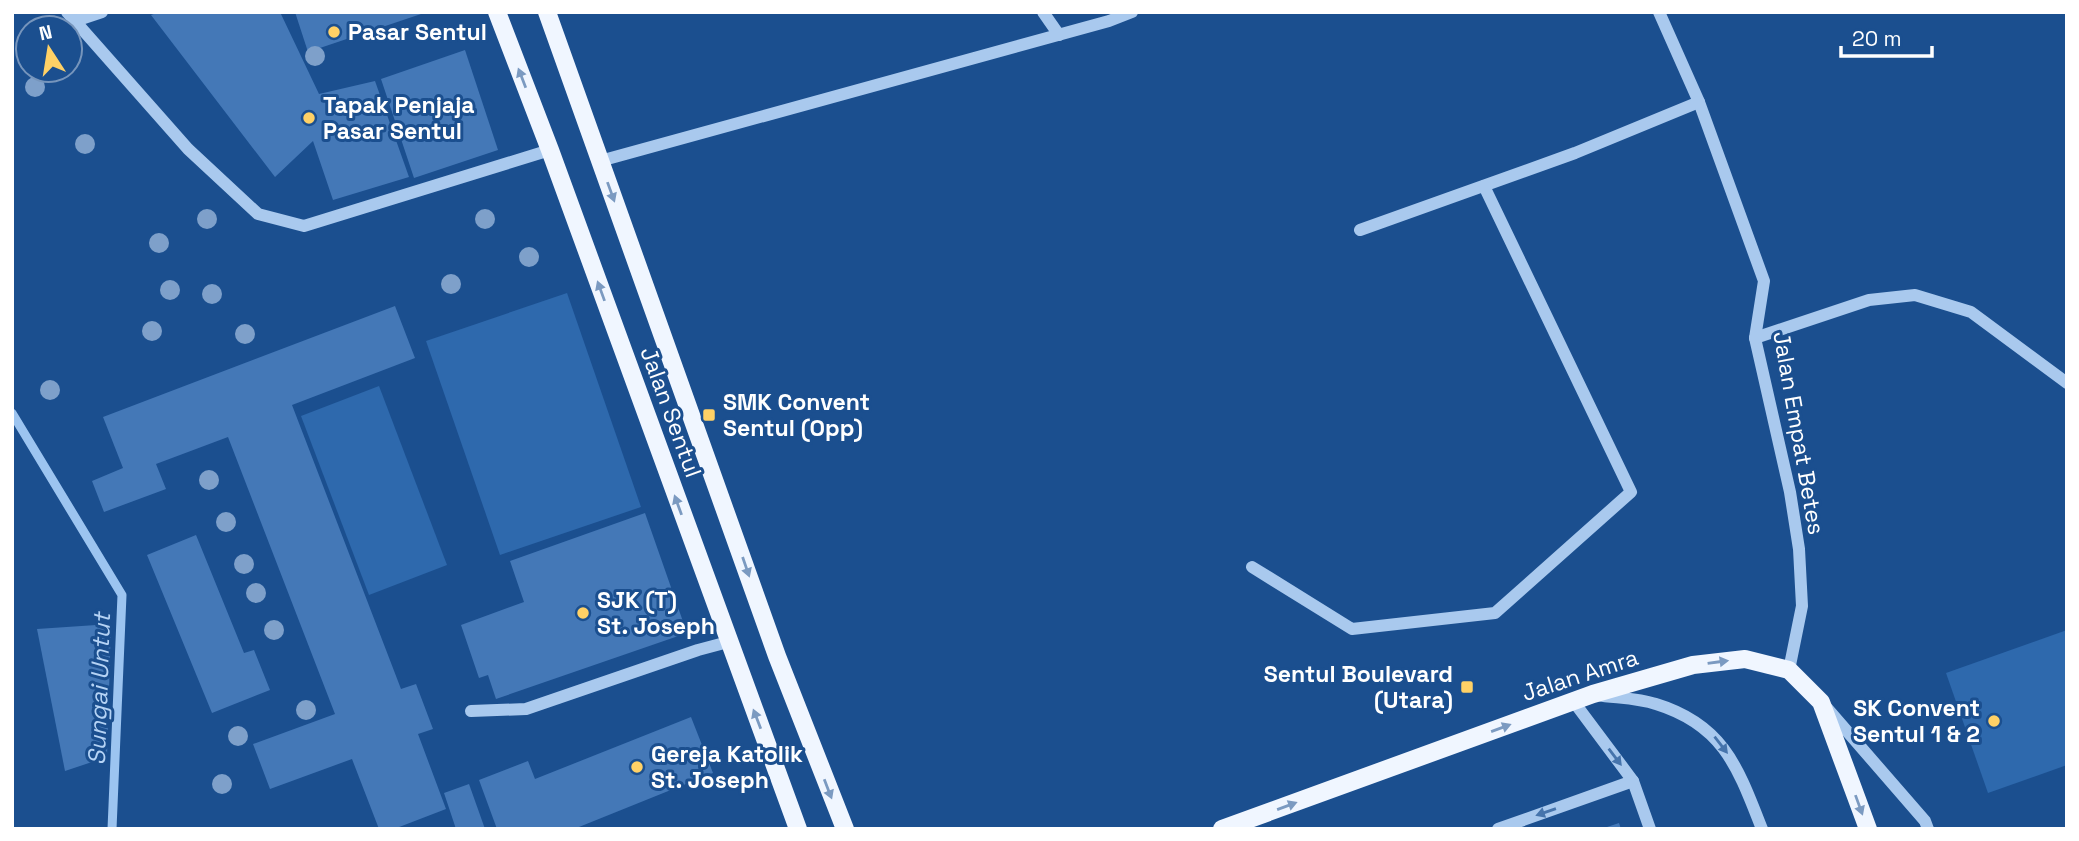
<svg xmlns="http://www.w3.org/2000/svg" width="2079" height="841" viewBox="0 0 2079 841" font-family="'Space Grotesk',sans-serif">
<style>
.grass{fill:#2e69ad}
.lines{fill:none;stroke-linecap:round;stroke-linejoin:round}
.stream{stroke:#9cc4f0;stroke-width:9}
.building{fill:#4478b7}
.minor{stroke:#a9c9ee;stroke-width:12}
.major{stroke:#f0f6ff;stroke-width:18}
.tree{fill:#7ea0ca}
.oneway{fill:#7b9ac1}
.oneway2{fill:#4674ac}
.poi-dot{fill:#ffd166;stroke:#1b4f8f;stroke-width:2.5}
.labels{text-anchor:middle;dominant-baseline:central;stroke-width:6;stroke-linejoin:round;paint-order:stroke}
.poi-label{font-size:23px;font-weight:bold;fill:#fff;stroke:#1b4f8f;text-anchor:start}
.street-label{font-size:23px;fill:#fff;stroke:#1b4f8f}
.water-label{font-size:24px;font-style:italic;fill:#b5d3f5;stroke:#1b4f8f}
</style>
<rect width="100%" height="100%" fill="#1b4f8f"/>
<!-- grass -->
<g class="grass">
<polygon points="567,293 641,507 500,555 426,341"/>
<polygon points="379,386 447,565 369,595 301,416"/>
<polygon points="2067,630 2067,765 1988,793 1946,673"/>
</g>
<g class="lines">
<!-- stream -->
<polyline class="stream" points="12,413 122,595 112,829"/>
</g>
<!-- building -->
<g class="building">
<polygon points="159,12 280,12 319,94 375,81 409,177 333,200 313,141 275,177 151,15"/>
<polygon points="295,12 424,12 424,13 308,52"/>
<polygon points="465,50 498,150 414,178 381,79"/>
<polygon points="395,306 415,358 292,405 401,689 416,684 433,729 418,734 446,809 394,829 379,829 352,759 270,789 253,744 335,714 228,437 156,464 166,489 104,512 92,481 123,468 103,417"/>
<polygon points="645,513 687,633 496,699 488,675 479,678 461,625 524,602 510,561"/>
<polygon points="196,535 244,653 254,650 270,690 212,713 147,555"/>
<polygon points="111,624 107,757 65,771 37,629"/>
<polygon points="691,717 713,773 574,829 497,829 479,780 528,761 535,779"/>
<polygon points="469,784 485,829 456,829 444,793"/>
<polygon points="1619,823 1621,829 1604,829 1604,828"/>
</g>
<g class="lines">
<!-- minor -->
<g class="minor">
<polyline points="67,12 188,149 258,214 304,226 550,150"/>
<polyline points="1043,12 1059,35"/>
<polyline points="1659,12 1699,102 1764,281 1755,338 1790,492 1799,549 1802,606 1789,670"/>
<polyline points="75,21 102,12"/>
<polyline points="600,161 1109,21 1132,12"/>
<polyline points="1360,230 1575,153 1699,102"/>
<polyline points="1755,338 1869,300 1915,295 1971,312 2067,383"/>
<polyline points="1252,567 1352,629 1495,613 1631,492 1484,186"/>
<path d="M1597,695C1616,698 1638,698 1656,704C1724,725 1738,768 1762,829"/>
<polyline points="1574,702 1633,781 1650,829"/>
<polyline points="1826,707 1925,821 1928,829"/>
<polyline points="471,711 526,709 698,650 728,642"/>
<polyline points="1498,829 1633,781"/>
</g>
<!-- major -->
<g class="major">
<polyline points="497,12 550,150 798,829"/>
<polyline points="547,12 777,656 845,829"/>
<polyline points="1222,829 1593,694 1693,665 1745,659 1789,670 1821,702 1868,829"/>
</g>
</g>
<!-- trees -->
<g class="tree">
<circle cx="315" cy="56" r="10"/>
<circle cx="35" cy="87" r="10"/>
<circle cx="85" cy="144" r="10"/>
<circle cx="207" cy="219" r="10"/>
<circle cx="485" cy="219" r="10"/>
<circle cx="159" cy="243" r="10"/>
<circle cx="529" cy="257" r="10"/>
<circle cx="451" cy="284" r="10"/>
<circle cx="170" cy="290" r="10"/>
<circle cx="212" cy="294" r="10"/>
<circle cx="152" cy="331" r="10"/>
<circle cx="245" cy="334" r="10"/>
<circle cx="50" cy="390" r="10"/>
<circle cx="209" cy="480" r="10"/>
<circle cx="226" cy="522" r="10"/>
<circle cx="244" cy="564" r="10"/>
<circle cx="256" cy="593" r="10"/>
<circle cx="274" cy="630" r="10"/>
<circle cx="306" cy="710" r="10"/>
<circle cx="238" cy="736" r="10"/>
<circle cx="222" cy="784" r="10"/>
</g>
<!-- one-way arrows -->
<defs><path id="oneway-solid" d="M-6-.8H1V-3.2L6.5 0L1 3.2V.8H-6Z" transform="scale(1.75)"/></defs>
<g class="oneway">
<use href="#oneway-solid" transform="translate(522 78) rotate(-111)"/>
<use href="#oneway-solid" transform="translate(611 192) rotate(70)"/>
<use href="#oneway-solid" transform="translate(601 291) rotate(-110)"/>
<use href="#oneway-solid" transform="translate(678 505) rotate(-110)"/>
<use href="#oneway-solid" transform="translate(746 567) rotate(71)"/>
<use href="#oneway-solid" transform="translate(1718 662) rotate(-8)"/>
<use href="#oneway-solid" transform="translate(757 719) rotate(-111)"/>
<use href="#oneway-solid" transform="translate(1501 728) rotate(-20)"/>
<use href="#oneway-solid" transform="translate(828 789) rotate(69)"/>
<use href="#oneway-solid" transform="translate(1859 805) rotate(70)"/>
<use href="#oneway-solid" transform="translate(1287 806) rotate(-20)"/>
</g>
<g class="oneway2">
<use href="#oneway-solid" transform="translate(1721 745) rotate(52)"/>
<use href="#oneway-solid" transform="translate(1615 757) rotate(53)"/>
<use href="#oneway-solid" transform="translate(1546 812) rotate(161)"/>
</g>
<!-- markers -->
<g class="poi-dot">
<circle cx="334" cy="32" r="7"/>
<circle cx="309" cy="118" r="7"/>
<rect x="702" y="408" width="14" height="14" rx="3.5"/>
<circle cx="583" cy="613" r="7"/>
<rect x="1460" y="680" width="14" height="14" rx="3.5"/>
<circle cx="1994" cy="721" r="7"/>
<circle cx="637" cy="767" r="7"/>
</g>
<g class="labels">
<!-- poi labels -->
<g class="poi-label">
<text x="348" y="32">Pasar Sentul</text>
<text x="323" y="105">Tapak Penjaja<tspan x="323" dy="26">Pasar Sentul</tspan></text>
<text x="723" y="402">SMK Convent<tspan x="723" dy="26">Sentul (Opp)</tspan></text>
<text x="597" y="600">SJK (T)<tspan x="597" dy="26">St. Joseph</tspan></text>
<text x="1453" y="674" text-anchor="end">Sentul Boulevard<tspan x="1453" dy="26">(Utara)</tspan></text>
<text x="1980" y="708" text-anchor="end">SK Convent<tspan x="1980" dy="26">Sentul 1 &amp; 2</tspan></text>
<text x="651" y="754">Gereja Katolik<tspan x="651" dy="26">St. Joseph</tspan></text>
</g>
<!-- street labels -->
<g class="street-label">
<text transform="translate(671 412) rotate(70)">Jalan Sentul</text>
<text transform="translate(1799 433) rotate(80)">Jalan Empat Betes</text>
<text transform="translate(1580 675) rotate(-18)">Jalan Amra</text>
</g>
<!-- water labels -->
<g class="water-label">
<text transform="translate(99 689) rotate(-88)">Sungai Untut</text>
</g>
</g>
<!-- border -->
<rect width="2079" height="841" fill="none" stroke="#ffffff" stroke-width="28"/>
<!-- north arrow -->
<g transform="translate(49 49) rotate(348)"><circle r="33" fill="#1b4f8f" stroke="#7695bc" stroke-width="2"/>
<path d="M0-5L12 26L0 18L-12 26Z" fill="#ffd166"/>
<text y="-10" font-size="19" font-weight="bold" text-anchor="middle" fill="#ffffff">N</text>
</g>
<!-- scale -->
<path d="M1841 46v10h91v-10" fill="none" stroke="#ffffff" stroke-width="3.5"/>
<text x="1852" y="46" font-size="21" fill="#ffffff" stroke="#1b4f8f" stroke-width="5" paint-order="stroke">20 m</text>
</svg>
